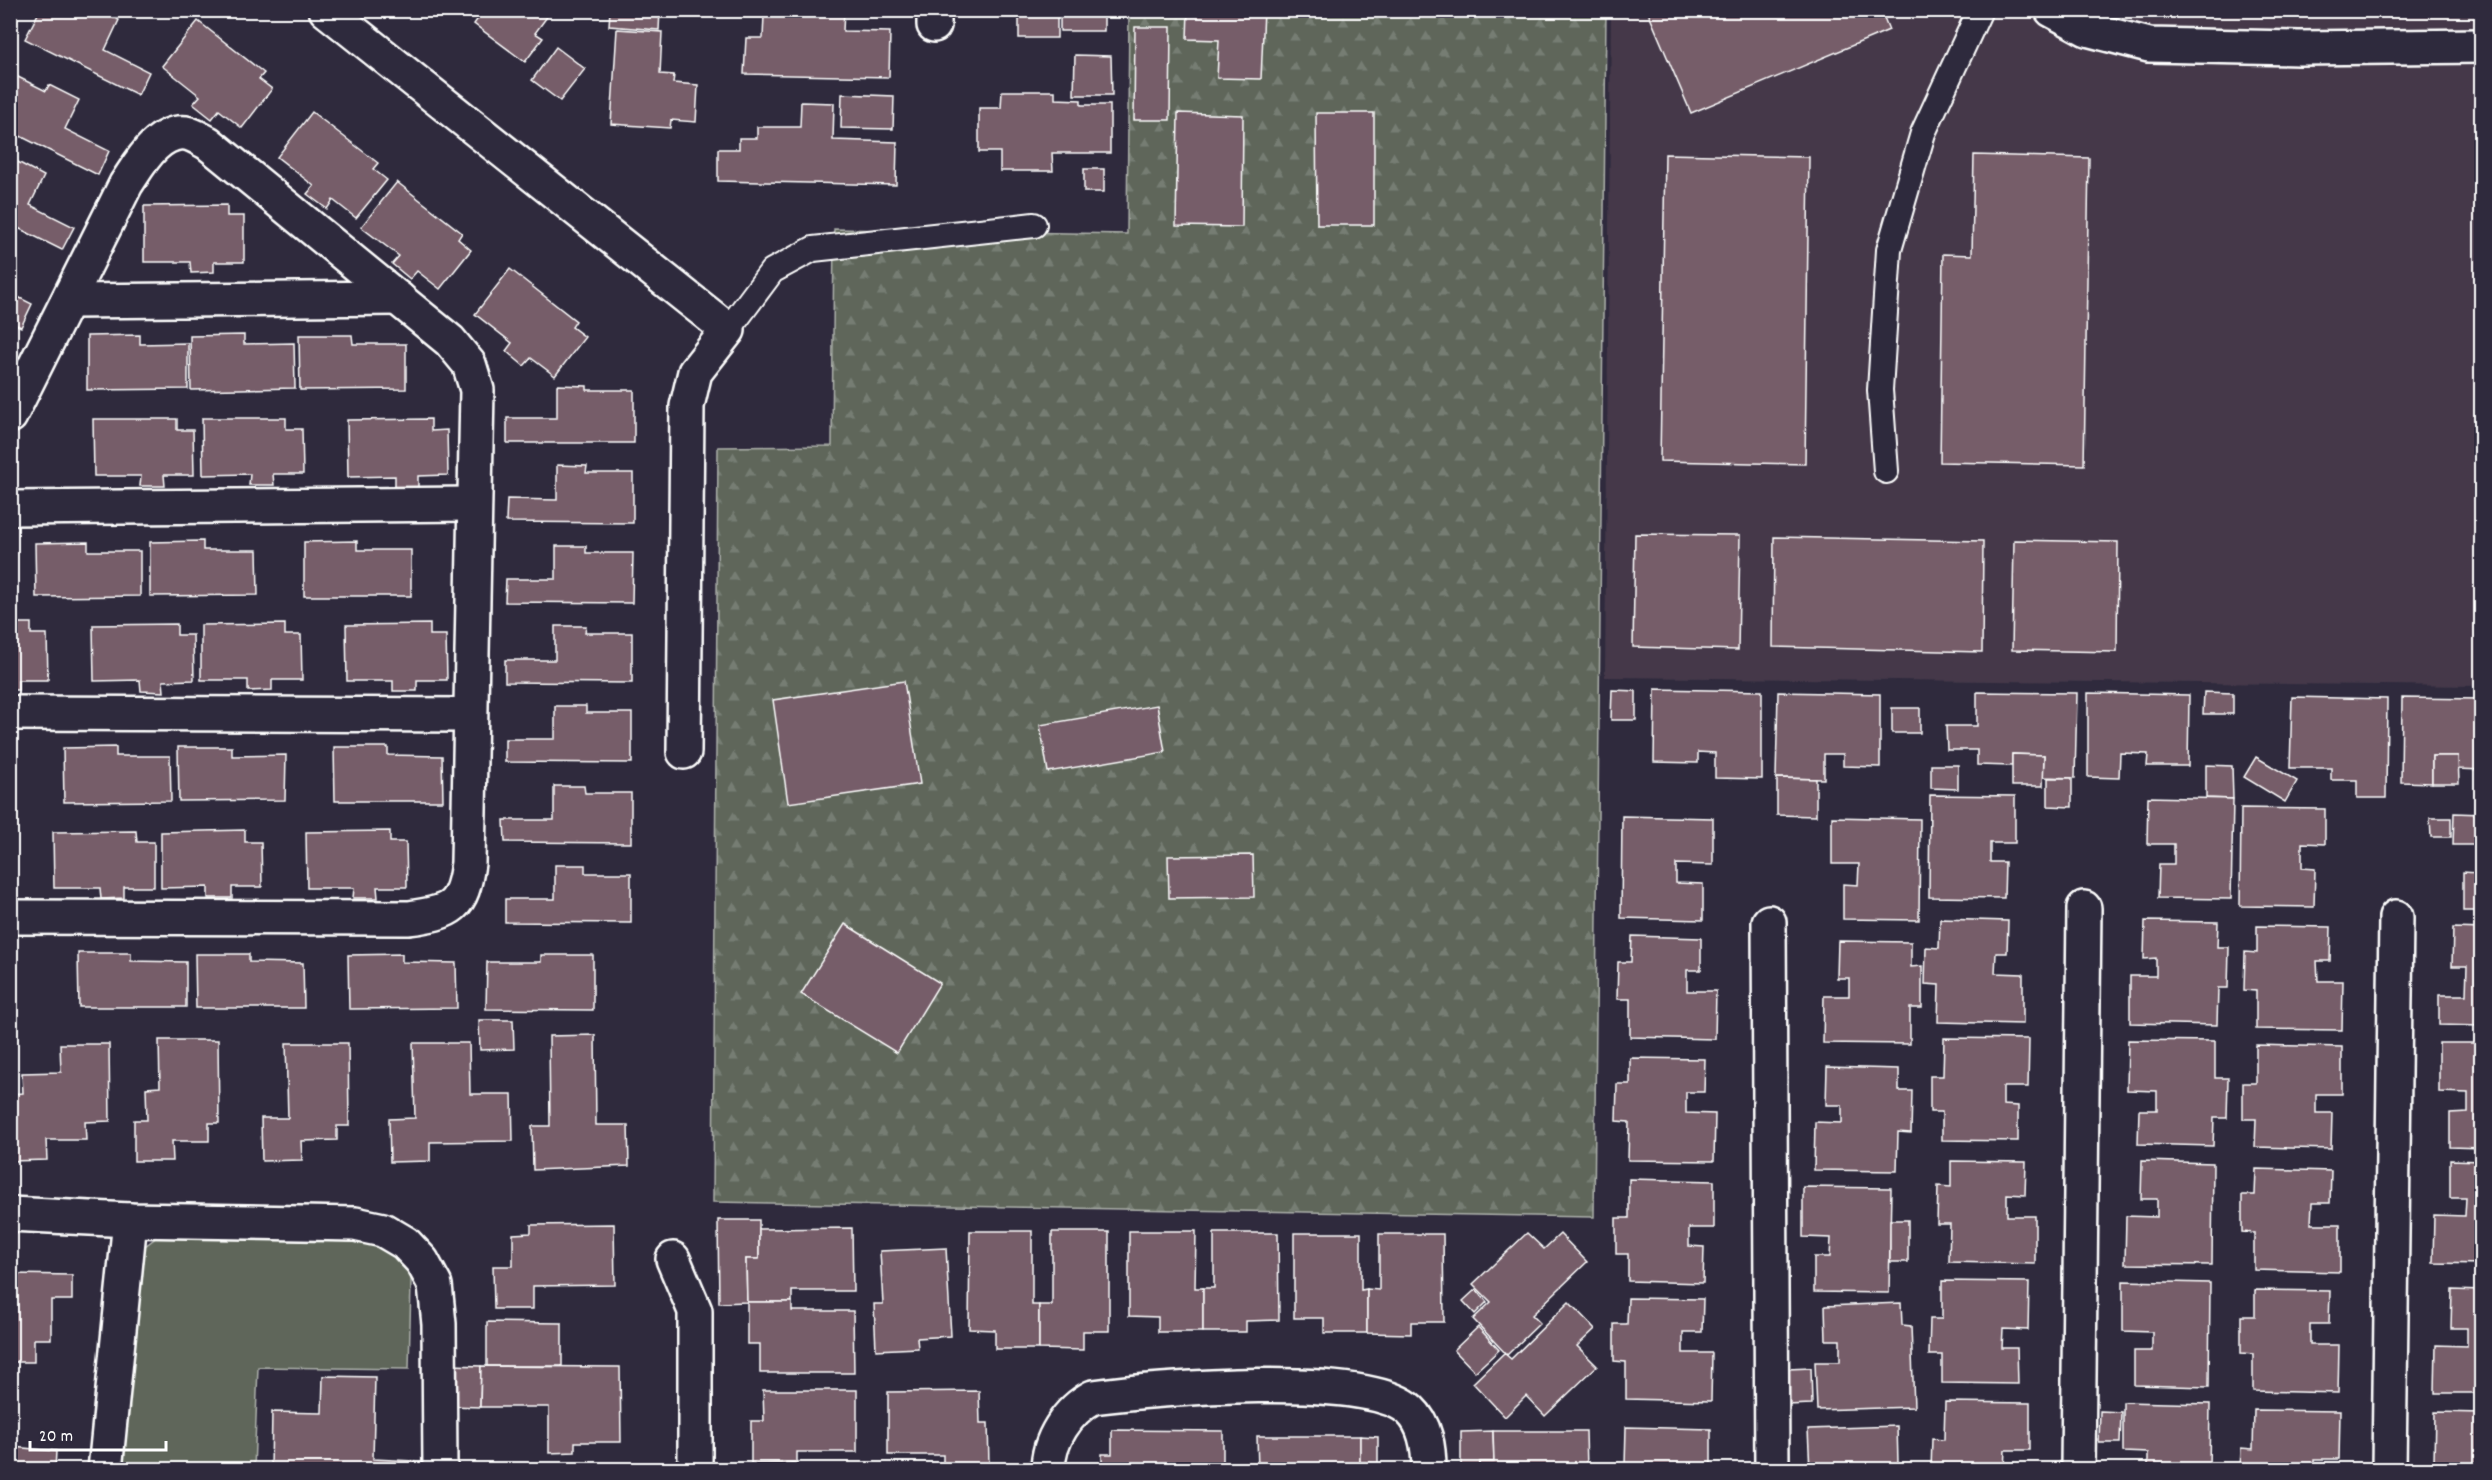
<svg xmlns="http://www.w3.org/2000/svg" width="2492" height="1480" viewBox="0 0 2492 1480" font-family="Dekko,sans-serif">
<style>
.built{fill:#44394a}
.green{fill:#5e665a;stroke:#aeb2ac;stroke-width:1.5}
.forest{fill:url(#forest-firs);stroke:#aeb2ac;stroke-width:1.5}
.building{fill:#765d69;stroke:#fff;stroke-width:1.5}
.lines{fill:none;stroke-linecap:round;stroke-linejoin:round}
.service-casing{stroke:#fff;stroke-width:28}
.minor-casing{stroke:#fff;stroke-width:38}
.service{stroke:#2f2a3d;stroke-width:24}
.minor{stroke:#2f2a3d;stroke-width:33}
</style>
<defs>
<pattern id="forest-firs" width="22" height="20" patternUnits="userSpaceOnUse" patternTransform="scale(1.5)"><rect width="22" height="20" fill="#5e665a"/><path d="M5 1l3.5 6h-7zM16 11l3.5 6h-7z" fill="#767d73"/></pattern>
</defs>
<rect width="100%" height="100%" fill="#2f2a3d"/>
<filter id="ink" filterUnits="userSpaceOnUse"><feTurbulence type="fractalNoise" baseFrequency=".0167" numOctaves="2"/><feDisplacementMap in="SourceGraphic" scale="12" xChannelSelector="R" yChannelSelector="G"/><feConvolveMatrix kernelMatrix="1 2 1 2 8 2 1 2 1" color-interpolation-filters="sRGB"/></filter>
<g filter="url(#ink)">
<!-- built -->
<polygon class="built" points="1611,11 2481,11 2481,686 1605,677"/>
<!-- green -->
<polygon class="green" points="157,1237 412,1238 409,1369 258,1367 254,1469 115,1470 136,1253"/>
<!-- forest -->
<polygon class="forest" points="1129,11 1606,11 1594,1217 713,1202 718,447 832,446 834,229 1127,234"/>
<!-- building -->
<g class="building">
<polygon points="40,10 98,10 119,20 105,50 149,72 138,95 25,39"/>
<polygon points="484,10 552,10 535,33 543,38 525,62 474,24"/>
<polygon points="610,10 660,10 659,30 609,26"/>
<polygon points="807,10 844,10 843,31 890,32 889,77 744,74 746,38 763,38 764,15 807,16"/>
<rect x="1019" y="10" width="38" height="28"/>
<rect x="1060" y="10" width="44" height="21"/>
<polygon points="1188,10 1264,10 1261,79 1217,78 1219,40 1187,39"/>
<polygon points="1647,10 1881,10 1889,30 1691,113"/>
<polygon points="198,21 264,73 259,79 272,89 242,128 219,110 212,119 193,104 200,96 162,66"/>
<polygon points="1135,27 1171,27 1170,120 1134,120"/>
<polygon points="617,29 662,32 660,74 674,75 673,83 698,85 696,122 671,120 670,128 611,124"/>
<polygon points="556,47 585,69 560,101 532,80"/>
<polygon points="1075,55 1111,56 1112,95 1074,95"/>
<polygon points="10,73 46,91 49,85 79,100 65,129 109,151 98,175 10,131"/>
<polygon points="1002,91 1055,91 1055,99 1081,100 1081,105 1110,105 1110,153 1052,153 1053,171 1000,171 1000,152 979,152 979,108 1001,108"/>
<polygon points="842,94 894,96 893,129 841,128"/>
<polygon points="801,102 834,103 833,140 897,142 896,185 718,181 718,149 739,149 739,138 757,138 757,127 800,127"/>
<polygon points="312,112 378,163 373,169 387,180 356,218 333,200 327,209 307,194 314,186 277,157"/>
<polygon points="1178,113 1243,115 1242,227 1176,226"/>
<polygon points="1316,113 1374,113 1374,225 1317,225"/>
<polygon points="1665,154 1809,157 1805,464 1660,461"/>
<polygon points="1974,155 2089,158 2084,465 1940,462 1943,254 1972,255"/>
<polygon points="14,160 44,176 30,205 74,227 62,250 10,224 10,166"/>
<rect x="1084" y="169" width="20" height="23"/>
<polygon points="397,182 462,233 458,239 471,250 440,289 417,271 410,279 392,264 399,256 361,227"/>
<polygon points="227,205 227,216 244,216 244,262 214,262 214,272 191,273 190,262 144,262 144,206"/>
<polygon points="510,269 576,321 572,327 585,337 555,376 531,358 524,366 506,351 512,343 475,314"/>
<polygon points="10,293 32,304 21,327 10,322"/>
<polygon points="140,335 140,344 188,343 188,389 87,390 87,336"/>
<polygon points="244,335 244,344 294,343 295,388 191,390 190,336"/>
<polygon points="299,335 352,335 353,344 406,344 406,389 300,390"/>
<polygon points="557,385 587,386 587,390 634,390 634,443 507,443 507,418 557,418"/>
<polygon points="202,418 286,418 286,429 302,429 303,474 273,474 274,485 249,485 250,474 203,475"/>
<polygon points="93,419 177,419 177,430 193,430 194,475 164,475 165,486 140,486 141,476 94,476"/>
<polygon points="431,419 431,431 447,430 448,475 418,476 418,487 395,487 395,476 348,477 347,420"/>
<polygon points="557,465 587,466 586,473 633,473 633,523 506,522 507,499 557,500"/>
<polygon points="1635,534 1740,535 1738,650 1633,647"/>
<polygon points="1774,537 1983,541 1982,652 1773,647"/>
<polygon points="2014,540 2118,542 2117,652 2012,650"/>
<polygon points="203,541 203,550 257,550 258,595 150,596 150,542"/>
<polygon points="357,541 357,550 411,550 411,596 304,596 304,542"/>
<polygon points="88,542 88,551 140,551 140,596 36,597 35,543"/>
<polygon points="556,546 586,546 586,553 633,553 632,603 505,602 506,579 556,579"/>
<polygon points="10,623 31,623 31,634 47,634 48,680 18,680 18,690 10,690"/>
<polygon points="177,624 177,635 193,635 194,680 163,681 164,692 141,691 140,680 94,681 93,625"/>
<polygon points="285,624 285,635 301,635 302,680 272,680 272,690 248,691 248,680 201,680 201,625"/>
<polygon points="430,624 430,635 446,635 447,680 417,680 417,691 393,691 393,681 347,681 346,625"/>
<polygon points="555,626 586,626 585,633 632,633 632,683 505,682 505,660 555,660"/>
<polygon points="904,681 920,784 788,803 773,700"/>
<polygon points="1655,689 1762,691 1762,779 1715,778 1715,753 1698,752 1698,763 1654,762"/>
<polygon points="1612,690 1636,691 1636,720 1611,720"/>
<polygon points="1778,692 1880,694 1880,767 1843,766 1843,754 1824,754 1824,779 1776,778"/>
<polygon points="1977,692 2077,693 2075,778 2043,777 2044,755 2012,754 2012,766 1977,765 1977,750 1947,750 1946,726 1977,726"/>
<polygon points="2204,692 2233,693 2233,714 2203,714"/>
<polygon points="2088,693 2189,695 2188,766 2147,766 2148,754 2120,753 2119,778 2088,777"/>
<polygon points="2292,697 2387,699 2386,798 2357,798 2357,780 2331,780 2331,768 2290,768"/>
<polygon points="2402,698 2482,699 2482,770 2458,769 2458,756 2432,756 2432,783 2401,782"/>
<polygon points="1157,705 1165,752 1048,772 1040,725"/>
<polygon points="555,706 586,706 586,713 632,713 632,763 505,762 505,739 555,739"/>
<rect x="1892" y="708" width="28" height="25"/>
<polygon points="116,747 116,756 170,756 171,801 64,802 63,748"/>
<polygon points="178,747 232,747 232,756 286,755 285,800 179,801"/>
<polygon points="334,747 388,747 388,755 442,756 443,801 335,801"/>
<polygon points="2012,754 2044,755 2043,786 2012,786"/>
<rect x="10" y="756" width="5" height="46"/>
<polygon points="2432,756 2458,756 2459,783 2432,783"/>
<polygon points="2256,757 2297,781 2285,802 2244,777"/>
<polygon points="1931,765 1958,765 1958,789 1931,788"/>
<polygon points="2206,765 2232,766 2233,799 2206,798"/>
<polygon points="1777,778 1816,779 1816,816 1777,815"/>
<polygon points="2048,778 2072,778 2072,807 2048,806"/>
<polygon points="554,786 584,786 585,793 631,793 631,843 505,842 504,820 554,820"/>
<polygon points="1930,795 2015,796 2015,843 1990,843 1990,862 2005,862 2004,898 1929,897"/>
<polygon points="2148,797 2233,799 2231,899 2158,898 2159,864 2174,864 2174,844 2147,844"/>
<polygon points="2241,808 2325,809 2325,844 2302,843 2302,868 2315,869 2314,907 2240,906"/>
<polygon points="2454,813 2482,814 2482,911 2463,911 2463,872 2478,873 2479,845 2453,845"/>
<polygon points="1622,816 1713,818 1713,865 1676,864 1676,883 1703,884 1703,920 1621,918"/>
<polygon points="1832,817 1920,819 1919,920 1843,919 1843,884 1858,885 1859,864 1832,864"/>
<polygon points="2430,818 2451,818 2451,837 2431,837"/>
<polygon points="245,830 245,842 261,842 262,887 232,887 232,898 208,898 208,887 161,888 161,832"/>
<polygon points="136,831 137,842 154,842 154,887 124,887 124,898 101,899 100,888 54,888 53,832"/>
<polygon points="390,831 390,842 406,842 407,887 377,887 378,898 353,898 354,888 307,888 306,832"/>
<polygon points="1253,855 1254,897 1169,898 1168,856"/>
<polygon points="555,865 585,865 585,873 631,873 631,923 505,922 505,899 555,899"/>
<polygon points="1940,919 2008,921 2007,953 1996,953 1995,973 2023,974 2023,1024 1938,1022 1939,985 1925,984 1926,947 1939,948"/>
<polygon points="2145,921 2218,922 2217,947 2229,947 2228,988 2218,988 2217,1025 2130,1023 2130,976 2156,976 2156,958 2144,959"/>
<polygon points="845,924 940,983 897,1053 801,994"/>
<polygon points="2257,926 2331,927 2330,961 2317,961 2318,981 2343,981 2342,1030 2256,1029 2256,991 2244,990 2245,952 2257,953"/>
<polygon points="2453,928 2482,929 2482,1026 2439,1025 2439,995 2466,995 2467,966 2452,966"/>
<polygon points="1632,936 1701,938 1701,970 1687,970 1687,991 1716,991 1715,1039 1630,1037 1630,999 1617,999 1618,962 1631,962"/>
<polygon points="1838,941 1911,942 1911,967 1922,966 1922,1008 1910,1008 1910,1044 1823,1043 1824,996 1849,996 1849,978 1837,978"/>
<polygon points="78,953 131,953 131,961 186,962 186,1007 79,1007"/>
<polygon points="195,954 249,954 249,962 303,963 304,1008 196,1008"/>
<polygon points="402,954 402,962 456,963 457,1008 349,1009 348,955"/>
<polygon points="541,955 593,955 593,1010 486,1009 487,962 541,962"/>
<polygon points="479,1020 513,1020 514,1049 480,1050"/>
<polygon points="595,1035 596,1125 628,1125 629,1166 533,1170 532,1126 550,1126 549,1036"/>
<polygon points="1944,1038 2029,1039 2028,1087 2003,1087 2003,1105 2018,1106 2018,1141 1942,1140 1942,1112 1930,1112 1930,1076 1943,1076"/>
<polygon points="159,1040 218,1040 219,1123 209,1123 209,1141 172,1141 173,1161 134,1161 134,1120 147,1120 146,1088 160,1087"/>
<polygon points="2128,1040 2215,1041 2215,1078 2228,1078 2227,1118 2214,1118 2213,1146 2138,1144 2139,1110 2157,1110 2157,1091 2127,1090"/>
<polygon points="286,1043 348,1043 349,1126 337,1126 337,1140 301,1141 302,1160 262,1161 261,1118 288,1118"/>
<polygon points="413,1043 469,1043 470,1094 512,1094 513,1141 430,1142 430,1161 390,1162 389,1119 415,1118"/>
<polygon points="2439,1043 2482,1043 2482,1148 2450,1147 2450,1113 2468,1112 2468,1093 2439,1092"/>
<polygon points="60,1044 109,1044 110,1121 85,1122 86,1140 46,1140 47,1160 10,1161 10,1094 23,1093 22,1073 61,1072"/>
<polygon points="2256,1045 2342,1047 2342,1094 2316,1094 2316,1113 2332,1113 2331,1149 2255,1147 2256,1119 2243,1119 2243,1083 2256,1083"/>
<polygon points="1630,1058 1705,1059 1704,1092 1686,1092 1686,1113 1715,1114 1714,1161 1628,1160 1629,1122 1616,1121 1617,1084 1630,1084"/>
<polygon points="1827,1067 1899,1069 1899,1091 1912,1091 1911,1133 1898,1132 1897,1171 1814,1170 1815,1122 1842,1123 1842,1105 1826,1105"/>
<polygon points="2450,1160 2482,1161 2482,1264 2433,1263 2434,1215 2465,1216 2466,1198 2450,1198"/>
<polygon points="1951,1161 2026,1162 2025,1195 2007,1194 2007,1216 2035,1216 2035,1264 1949,1262 1950,1224 1937,1224 1938,1186 1951,1187"/>
<polygon points="2142,1161 2213,1163 2212,1265 2125,1264 2126,1216 2157,1217 2157,1199 2141,1199"/>
<polygon points="2256,1169 2331,1171 2330,1203 2312,1203 2311,1224 2340,1224 2340,1272 2254,1270 2254,1233 2242,1232 2242,1195 2255,1195"/>
<polygon points="1629,1179 1714,1181 1714,1228 1689,1228 1689,1246 1704,1247 1703,1283 1628,1281 1628,1254 1616,1254 1616,1218 1629,1218"/>
<polygon points="1803,1187 1891,1188 1889,1293 1814,1292 1814,1257 1830,1257 1831,1238 1803,1237"/>
<polygon points="718,1220 759,1220 759,1259 746,1259 747,1302 719,1303"/>
<rect x="1890" y="1220" width="18" height="42"/>
<polygon points="614,1224 615,1285 533,1286 533,1309 494,1309 493,1266 513,1266 513,1234 531,1233 531,1225"/>
<polygon points="852,1228 853,1291 792,1291 792,1302 747,1302 746,1259 759,1259 759,1229"/>
<polygon points="970,1231 1032,1231 1032,1305 1039,1305 1039,1349 995,1349 995,1330 969,1329"/>
<polygon points="1129,1231 1196,1231 1195,1288 1203,1288 1203,1332 1158,1332 1158,1317 1129,1316"/>
<polygon points="1052,1232 1109,1232 1109,1331 1083,1331 1083,1350 1039,1349 1039,1305 1052,1305"/>
<polygon points="1214,1233 1278,1233 1279,1320 1246,1321 1246,1332 1203,1332 1203,1288 1214,1288"/>
<polygon points="1294,1233 1361,1233 1361,1290 1367,1289 1367,1333 1324,1333 1324,1318 1294,1318"/>
<polygon points="1527,1233 1544,1249 1560,1234 1587,1262 1532,1315 1540,1323 1507,1355 1473,1319 1491,1302 1473,1284"/>
<polygon points="1379,1234 1443,1234 1444,1322 1411,1322 1411,1334 1367,1333 1367,1289 1379,1290"/>
<polygon points="946,1248 951,1336 917,1338 918,1348 876,1350 874,1304 883,1304 880,1251"/>
<polygon points="10,1274 72,1275 72,1300 51,1300 51,1339 34,1339 34,1362 10,1362"/>
<polygon points="1942,1281 2029,1282 2028,1330 2003,1329 2002,1348 2017,1348 2018,1384 1942,1383 1942,1355 1929,1355 1930,1319 1942,1319"/>
<polygon points="2123,1281 2210,1283 2209,1387 2134,1385 2134,1351 2152,1351 2152,1332 2123,1331"/>
<polygon points="1476,1289 1487,1302 1475,1314 1463,1301"/>
<polygon points="2255,1290 2330,1291 2329,1324 2310,1324 2310,1345 2339,1345 2338,1393 2253,1391 2253,1354 2241,1353 2241,1316 2255,1316"/>
<polygon points="2452,1290 2482,1291 2482,1393 2435,1393 2436,1345 2467,1346 2467,1328 2451,1328"/>
<polygon points="1628,1298 1703,1299 1702,1332 1683,1332 1683,1353 1712,1353 1711,1401 1626,1399 1626,1362 1614,1361 1614,1324 1627,1324"/>
<polygon points="747,1302 792,1302 792,1311 853,1311 854,1373 760,1373 760,1344 747,1344"/>
<polygon points="1569,1302 1595,1329 1577,1346 1597,1366 1545,1416 1526,1396 1505,1417 1473,1383 1504,1353 1511,1359"/>
<polygon points="1901,1303 1902,1325 1911,1326 1914,1407 1817,1410 1815,1362 1840,1362 1840,1340 1826,1340 1825,1306"/>
<polygon points="487,1322 562,1323 562,1366 487,1366"/>
<polygon points="1478,1327 1499,1350 1475,1372 1454,1350"/>
<polygon points="451,1365 481,1366 480,1407 451,1406"/>
<polygon points="481,1366 620,1367 621,1442 575,1442 575,1452 549,1453 549,1407 480,1407"/>
<polygon points="1811,1368 1812,1404 1787,1405 1787,1369"/>
<polygon points="323,1376 375,1377 373,1459 414,1461 414,1470 271,1470 272,1412 322,1413"/>
<polygon points="763,1390 857,1390 857,1452 797,1452 797,1463 751,1464 751,1421 764,1421"/>
<polygon points="979,1391 980,1423 988,1423 989,1465 943,1465 943,1455 888,1455 888,1392"/>
<polygon points="1945,1402 2030,1403 2030,1450 2005,1450 2004,1468 2019,1470 1931,1470 1932,1439 1944,1440"/>
<polygon points="2123,1402 2210,1404 2209,1470 2148,1470 2148,1453 2123,1452"/>
<polygon points="2254,1410 2340,1411 2339,1459 2314,1459 2314,1470 2240,1470 2241,1448 2253,1449"/>
<polygon points="2100,1411 2121,1412 2120,1443 2099,1443"/>
<polygon points="2435,1412 2482,1413 2482,1470 2459,1470 2459,1463 2434,1463"/>
<polygon points="1897,1426 1898,1463 1910,1463 1910,1470 1810,1470 1808,1429"/>
<polygon points="1626,1427 1711,1429 1711,1470 1613,1470 1613,1465 1625,1466"/>
<polygon points="1112,1430 1223,1431 1223,1470 1102,1470 1102,1454 1112,1454"/>
<polygon points="1493,1431 1494,1462 1480,1462 1480,1470 1461,1470 1461,1432"/>
<polygon points="1493,1431 1586,1431 1587,1470 1480,1470 1480,1462 1494,1462"/>
<polygon points="1257,1436 1360,1436 1360,1462 1378,1463 1378,1470 1258,1470"/>
<polygon points="1360,1436 1378,1437 1378,1463 1360,1462"/>
<polygon points="12,1447 56,1451 55,1470 10,1470"/>
<polygon points="797,1463 797,1470 751,1470 751,1464"/>
<polygon points="943,1465 989,1465 989,1470 944,1470"/>
</g>
<g class="lines">
<!-- service casing -->
<g class="service-casing">
<g id="service">
<polyline points="728,330 772,271 813,249 1034,225"/>
<polyline points="1886,471 1880,390 1889,250 1923,133 1980,10"/>
</g>
</g>
<!-- minor casing -->
<g class="minor-casing">
<g id="minor">
<polyline points="326,10 728,330 695,372 687,406 684,752"/>
<polyline points="2052,10 2087,29 2149,45 2299,48 2482,46"/>
<polyline points="934,25 934,10"/>
<polyline points="69,301 398,298"/>
<path d="M10,416L126,184C139,165 157,130 186,133C193,134 202,140 208,143L450,341L469,364L477,390L468,863C462,908 452,912 409,918L10,917"/>
<polyline points="10,508 473,504"/>
<polyline points="10,713 470,715"/>
<polyline points="1769,922 1772,1470"/>
<polyline points="10,1214 130,1220 355,1224 383,1230 405,1243 422,1261 435,1285 439,1324 440,1470"/>
<polyline points="673,1259 695,1311 695,1470"/>
<polyline points="105,1470 130,1220"/>
<path d="M1048,1470C1048,1440 1068,1410 1093,1397C1154,1389 1367,1370 1410,1410C1426,1425 1429,1448 1429,1470"/>
<polyline points="2078,1470 2084,908"/>
<polyline points="2389,1470 2396,917"/>
</g>
</g>
<!-- service -->
<use href="#service" class="service"/>
<!-- minor -->
<use href="#minor" class="minor"/>
</g>
</g>
<!-- margin -->
<rect width="2492" height="1480" fill="none" stroke="#2f2a3d" stroke-width="36"/>
<rect x="18" y="18" width="2456" height="1444" fill="none" stroke="#fff" stroke-width="2" filter="url(#ink)"/>
<!-- scale -->
<path d="M30 1441v9h136v-9" fill="none" stroke="#ffffff" stroke-width="3"/>
<text x="39" y="1441" font-size="18" fill="#ffffff" stroke="#2f2a3d" stroke-width="4.5" paint-order="stroke">20 m</text>
</svg>
